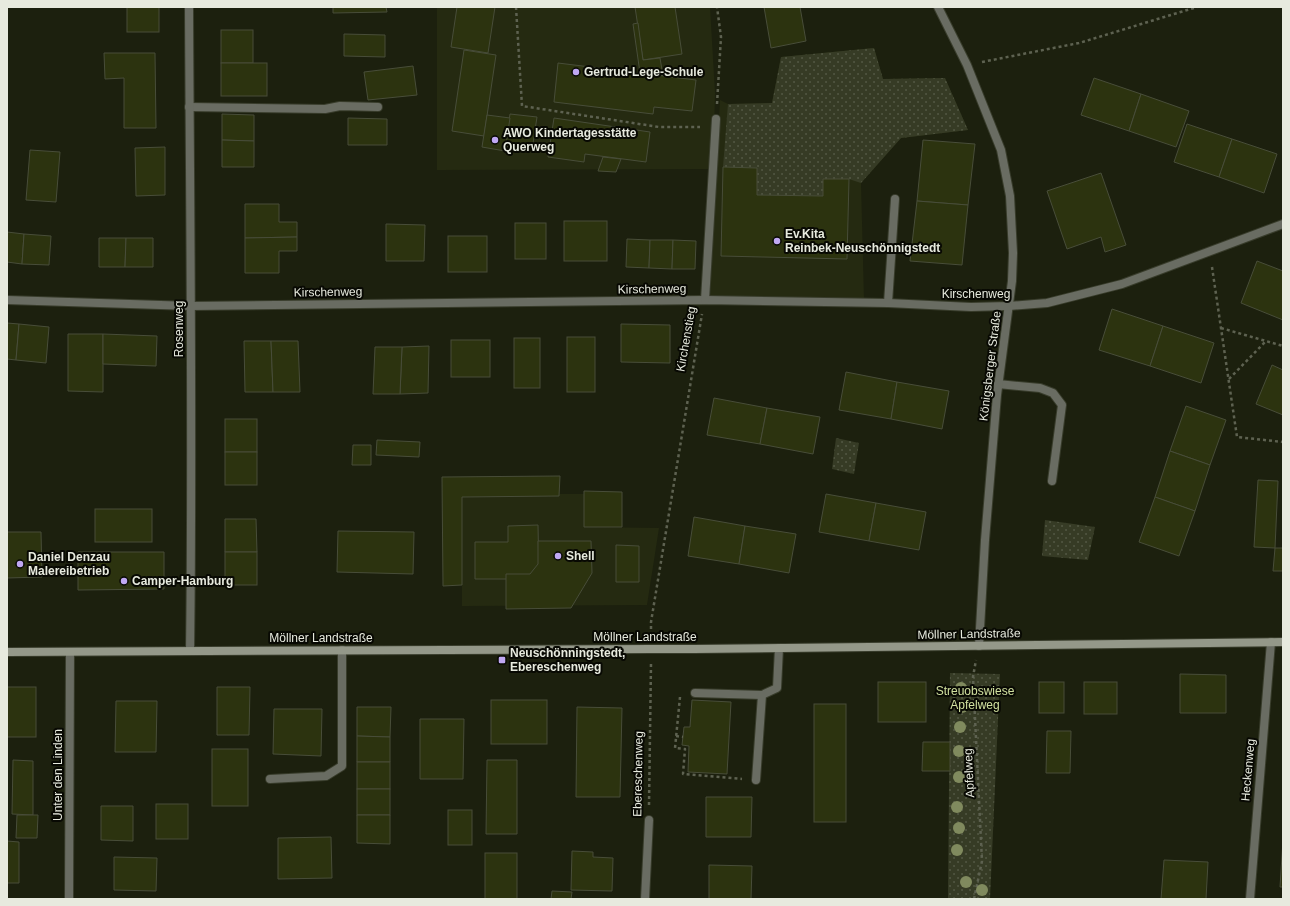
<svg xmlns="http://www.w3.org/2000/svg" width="1290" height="906" viewBox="0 0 1290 906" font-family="Arial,sans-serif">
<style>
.built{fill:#252a11}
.grass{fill:url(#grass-dots)}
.building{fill:#2c330f;stroke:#484d39}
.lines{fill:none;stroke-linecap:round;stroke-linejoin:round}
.lane-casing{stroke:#383c2b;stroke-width:10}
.street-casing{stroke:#383c2b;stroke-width:10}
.secondary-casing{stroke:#383c2b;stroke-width:10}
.path{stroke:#5e6251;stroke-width:2.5;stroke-dasharray:3 3;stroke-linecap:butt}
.lane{stroke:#696c62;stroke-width:8}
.street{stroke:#696c62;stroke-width:8}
.secondary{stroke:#949889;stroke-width:8}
.tree{fill:#808a5e}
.poi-dot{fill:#c0a8f3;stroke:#080903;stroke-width:1.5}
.labels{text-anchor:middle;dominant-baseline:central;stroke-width:4;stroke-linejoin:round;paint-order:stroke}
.poi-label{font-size:12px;font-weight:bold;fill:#e7eade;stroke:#080903;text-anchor:start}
.street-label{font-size:12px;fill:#e7eade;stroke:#080903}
.park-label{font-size:12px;fill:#d1e09f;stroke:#080903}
</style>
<defs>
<pattern id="grass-dots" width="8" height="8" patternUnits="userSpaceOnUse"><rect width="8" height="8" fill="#363b25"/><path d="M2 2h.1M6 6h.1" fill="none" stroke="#535844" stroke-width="1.8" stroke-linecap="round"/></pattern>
</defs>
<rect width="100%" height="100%" fill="#1c200e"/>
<!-- built -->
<g class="built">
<polygon points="437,7 710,7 715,93 713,169 437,170"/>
<polygon points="874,48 883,79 945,78 968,130 901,138 861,183 864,299 710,296 720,100 728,104 772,103 781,57"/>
<polygon points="559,494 584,494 584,527 659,528 647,605 462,606 462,497 559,496"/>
</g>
<!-- grass -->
<g class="grass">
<polygon points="874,48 883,79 945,78 968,130 901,138 861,183 849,179 823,179 823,196 757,195 757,168 723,167 728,104 772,103 781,57"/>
<polygon points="836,438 859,443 854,474 832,469"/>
<polygon points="1045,520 1095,527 1088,560 1042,556"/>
<polygon points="950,673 1000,674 990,899 948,899"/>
</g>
<!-- building -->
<g class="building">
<rect x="127" y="7" width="32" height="25"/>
<polygon points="333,7 386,7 387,12 333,13"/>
<polygon points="457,7 495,7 488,53 451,47"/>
<polygon points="635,7 675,7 682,54 643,60"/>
<polygon points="764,7 800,7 806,41 771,48"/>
<polygon points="638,23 643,60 660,58 663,76 640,73 633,24"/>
<rect x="221" y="30" width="32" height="33"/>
<polygon points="344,34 385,35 385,57 344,56"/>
<polygon points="464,50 496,55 484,136 452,131"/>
<polygon points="104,53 155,53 156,128 124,128 124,78 105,79"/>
<rect x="221" y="63" width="46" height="33"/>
<polygon points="558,63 696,80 692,111 654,107 653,114 554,102"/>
<polygon points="413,66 417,95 368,100 364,72"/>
<polygon points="1094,78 1141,94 1129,131 1081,115"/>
<polygon points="1141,94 1189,111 1176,147 1129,131"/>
<polygon points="222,114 254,115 254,141 222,140"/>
<polygon points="510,114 537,117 532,150 505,146"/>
<polygon points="487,115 510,118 505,151 482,147"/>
<polygon points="348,118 387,119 387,145 348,145"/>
<polygon points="554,118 650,132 646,162 585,154 584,162 548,157"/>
<polygon points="1187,124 1232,139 1219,177 1174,162"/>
<polygon points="1232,139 1277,154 1264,193 1219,177"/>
<polygon points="222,140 254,141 254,167 222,167"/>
<polygon points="923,140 975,144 968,205 917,201"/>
<polygon points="165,147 165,195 136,196 135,148"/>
<polygon points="30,150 60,152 56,202 26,200"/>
<polygon points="603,157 621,159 616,172 598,171"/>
<polygon points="723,167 757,168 757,195 823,196 823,179 849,179 847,259 721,256"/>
<polygon points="1101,173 1126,245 1105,252 1101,237 1067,249 1047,191"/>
<polygon points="917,201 968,205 962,265 910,261"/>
<polygon points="245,204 279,204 279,222 297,222 297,237 245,238"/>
<rect x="564" y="221" width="43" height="40"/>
<rect x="515" y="223" width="31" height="36"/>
<polygon points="386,224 425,225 424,261 386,261"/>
<polygon points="7,232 24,234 22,264 7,262"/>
<polygon points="24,234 51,236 49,265 22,264"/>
<rect x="448" y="236" width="39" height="36"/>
<polygon points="297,237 297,251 279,251 279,273 245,273 245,238"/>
<polygon points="99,238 126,238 125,267 99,267"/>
<polygon points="126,238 153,238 153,267 125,267"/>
<polygon points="627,239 650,240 649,268 626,267"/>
<polygon points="650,240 673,240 672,269 649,268"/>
<polygon points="673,240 696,241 695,269 672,269"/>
<polygon points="1257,261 1283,271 1283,320 1241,303"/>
<polygon points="1112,309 1163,326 1150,366 1099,350"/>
<polygon points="7,323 19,324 16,360 7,359"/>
<polygon points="19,324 49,327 46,363 16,360"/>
<polygon points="621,324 670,325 670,363 621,362"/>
<polygon points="1163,326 1214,343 1201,383 1150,366"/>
<polygon points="68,334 103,334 103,392 68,391"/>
<polygon points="103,334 157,336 156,366 103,364"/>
<rect x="567" y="337" width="28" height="55"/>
<rect x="514" y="338" width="26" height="50"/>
<rect x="451" y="340" width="39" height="37"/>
<polygon points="244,341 271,341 273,392 245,392"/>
<polygon points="271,341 298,341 300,392 273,392"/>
<polygon points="429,346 428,393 400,394 402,347"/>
<polygon points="375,347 402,347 400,394 373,394"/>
<polygon points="1272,365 1283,370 1283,415 1256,404"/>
<polygon points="846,372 897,382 891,419 839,410"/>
<polygon points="897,382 949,391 942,429 891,419"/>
<polygon points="714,398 767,408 760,444 707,435"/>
<polygon points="1186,406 1226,420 1210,465 1170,451"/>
<polygon points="767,408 820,417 813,454 760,444"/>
<rect x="225" y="419" width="32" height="33"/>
<polygon points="377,440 420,442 419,457 376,455"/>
<polygon points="353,445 371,445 371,465 352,465"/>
<polygon points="1170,451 1210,465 1195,511 1155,497"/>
<rect x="225" y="452" width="32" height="33"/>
<polygon points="560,476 559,496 462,497 462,585 443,586 442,477"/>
<polygon points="1258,480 1278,481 1275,548 1254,547"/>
<polygon points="584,491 622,492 622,527 584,527"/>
<polygon points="826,494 876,503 869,541 819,532"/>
<polygon points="1155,497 1195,511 1179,556 1139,542"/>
<polygon points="876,503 926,512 919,550 869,541"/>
<rect x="95" y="509" width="57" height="33"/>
<polygon points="694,517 745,526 739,564 688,556"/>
<polygon points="225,519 256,519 257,552 225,552"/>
<polygon points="538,525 539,579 475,579 475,542 508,542 508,526"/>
<polygon points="745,526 796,534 789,573 739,564"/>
<polygon points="338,531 414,532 413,574 337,572"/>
<polygon points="7,532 41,532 42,577 7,578"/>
<polygon points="538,541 591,541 592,573 571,608 506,609 506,574 530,574 538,564"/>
<polygon points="616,545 639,546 639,582 616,582"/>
<polygon points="1275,548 1283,548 1283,571 1273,571"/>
<polygon points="78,552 164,552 164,589 78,590"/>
<rect x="225" y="552" width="32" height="33"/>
<polygon points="1180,674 1226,675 1226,713 1180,713"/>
<rect x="878" y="682" width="48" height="40"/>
<rect x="1039" y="682" width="25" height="31"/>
<rect x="1084" y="682" width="33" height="32"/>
<rect x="7" y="687" width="29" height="50"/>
<polygon points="217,687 250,687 249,735 217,735"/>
<rect x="491" y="700" width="56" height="44"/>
<polygon points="692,700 731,702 727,774 688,772 689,746 682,745 684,727 690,727"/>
<polygon points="116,701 157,701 156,752 115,752"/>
<rect x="814" y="704" width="32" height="118"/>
<polygon points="357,707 391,707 390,737 357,736"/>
<polygon points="577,707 622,708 620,797 576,797"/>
<polygon points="274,709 322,709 321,756 273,754"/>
<polygon points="420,719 464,719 463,779 420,779"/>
<polygon points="1047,731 1071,731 1070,773 1046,773"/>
<polygon points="357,736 390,737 390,762 357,762"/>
<polygon points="923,742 950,742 950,771 922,771"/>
<rect x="212" y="749" width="36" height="57"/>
<polygon points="13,760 33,761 33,815 12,814"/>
<polygon points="487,760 517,760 517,834 486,834"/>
<rect x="357" y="762" width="33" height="27"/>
<rect x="357" y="789" width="33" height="26"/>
<polygon points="706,797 752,797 751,837 706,837"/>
<rect x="156" y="804" width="32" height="35"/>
<polygon points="101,806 133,806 133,841 101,840"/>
<rect x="448" y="810" width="24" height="35"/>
<polygon points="17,815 38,815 37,838 16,838"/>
<polygon points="357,815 390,815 390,844 357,843"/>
<polygon points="331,837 332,878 278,879 278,838"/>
<polygon points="1283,840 1283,887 1280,887"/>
<polygon points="7,841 19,842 19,883 7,883"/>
<polygon points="572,851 593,852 593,857 613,858 612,891 571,890"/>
<rect x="485" y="853" width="32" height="46"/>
<polygon points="114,857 157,858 156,891 114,890"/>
<polygon points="1164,860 1208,862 1206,899 1161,899"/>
<polygon points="709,865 752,866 751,899 709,899"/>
<polygon points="552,891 572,892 571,899 551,899"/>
</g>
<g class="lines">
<!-- lane casing -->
<g class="lane-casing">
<g id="lane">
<polyline points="189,107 325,109 340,106 378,107"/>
<polyline points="888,303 895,199"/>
<polyline points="998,384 1040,388 1053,393 1062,405 1052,481"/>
<polyline points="695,693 762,695"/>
<polyline points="270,779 326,776 342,766 342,650"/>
<polyline points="756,780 762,695 777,688 779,648"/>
</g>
</g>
<!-- street casing -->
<g class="street-casing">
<g id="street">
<path d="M189,7C190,222 193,436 190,651"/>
<polyline points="938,7 967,65 1001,150 1010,196 1013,253 1012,281 997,395 985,540 979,646"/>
<polyline points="7,300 191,306 705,300 888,303 971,307 1009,306 1047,303 1122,284 1283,224"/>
<polyline points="705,300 716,119"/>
<polyline points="69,899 70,652"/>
<polyline points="645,899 649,820"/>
<polyline points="1250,899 1271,642"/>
</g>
</g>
<!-- secondary casing -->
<g class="secondary-casing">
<polyline id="secondary" points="7,652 651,649 694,649 1283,642"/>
</g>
<!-- path -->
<g class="path">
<polyline points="516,7 522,106 659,127 700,127"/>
<polyline points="982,62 1079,43 1197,7"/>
<polyline points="717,104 721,37 717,7"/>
<polyline points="1212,267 1237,437 1283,442"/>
<polyline points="1221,328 1283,346"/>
<polyline points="1229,379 1266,341"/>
<polyline points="651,635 651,622 702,314"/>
<polyline points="680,697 675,748 685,749 683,774 742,779"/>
<polyline points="676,736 683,737"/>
<polyline points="649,805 651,664"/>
<polyline points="974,899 982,861 973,677 976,660"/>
</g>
<!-- lane -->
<use href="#lane" class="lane"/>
<!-- street -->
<use href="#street" class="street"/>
<!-- secondary -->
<use href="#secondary" class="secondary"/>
</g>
<!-- trees -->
<g class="tree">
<circle cx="961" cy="688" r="6"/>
<circle cx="962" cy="707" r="6"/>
<circle cx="960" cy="727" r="6"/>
<circle cx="959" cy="751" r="6"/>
<circle cx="959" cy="777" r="6"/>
<circle cx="957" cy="807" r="6"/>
<circle cx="959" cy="828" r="6"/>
<circle cx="957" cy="850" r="6"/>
<circle cx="966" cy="882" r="6"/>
<circle cx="982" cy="890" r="6"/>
</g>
<!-- markers -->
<g class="poi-dot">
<circle cx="576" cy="72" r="4"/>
<circle cx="495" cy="140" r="4"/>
<circle cx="777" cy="241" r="4"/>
<circle cx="558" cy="556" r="4"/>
<circle cx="20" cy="564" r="4"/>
<circle cx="124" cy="581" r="4"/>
<rect x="498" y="656" width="8" height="8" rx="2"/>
</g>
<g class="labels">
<!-- poi labels -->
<g class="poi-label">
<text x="584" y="72">Gertrud-Lege-Schule</text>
<text x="503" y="133">AWO Kindertagesstätte<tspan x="503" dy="14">Querweg</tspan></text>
<text x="785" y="234">Ev.Kita<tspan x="785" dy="14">Reinbek-Neuschönnigstedt</tspan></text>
<text x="566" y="556">Shell</text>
<text x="28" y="557">Daniel Denzau<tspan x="28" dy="14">Malereibetrieb</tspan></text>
<text x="132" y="581">Camper-Hamburg</text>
<text x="510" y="653">Neuschönningstedt,<tspan x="510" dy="14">Ebereschenweg</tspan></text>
</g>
<!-- street labels -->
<g class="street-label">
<text transform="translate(652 289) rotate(-1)">Kirschenweg</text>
<text transform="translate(328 292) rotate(-1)">Kirschenweg</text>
<text x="976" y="294">Kirschenweg</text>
<text transform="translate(179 329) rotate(-90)">Rosenweg</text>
<text transform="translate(686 339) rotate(-80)">Kirchenstieg</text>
<text transform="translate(990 366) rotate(-83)">Königsberger Straße</text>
<text transform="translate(969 634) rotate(-1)">Möllner Landstraße</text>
<text x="645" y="637">Möllner Landstraße</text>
<text x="321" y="638">Möllner Landstraße</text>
<text transform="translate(1248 770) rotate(-85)">Heckenweg</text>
<text transform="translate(969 773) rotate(-93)">Apfelweg</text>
<text transform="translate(638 774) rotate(-89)">Ebereschenweg</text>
<text transform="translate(58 775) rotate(-90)">Unter den Linden</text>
</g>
<!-- park labels -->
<g class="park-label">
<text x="975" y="691">Streuobswiese<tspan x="975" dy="14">Apfelweg</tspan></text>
</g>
</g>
<!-- border -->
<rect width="1290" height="906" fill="none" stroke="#e7eade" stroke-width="16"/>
</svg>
